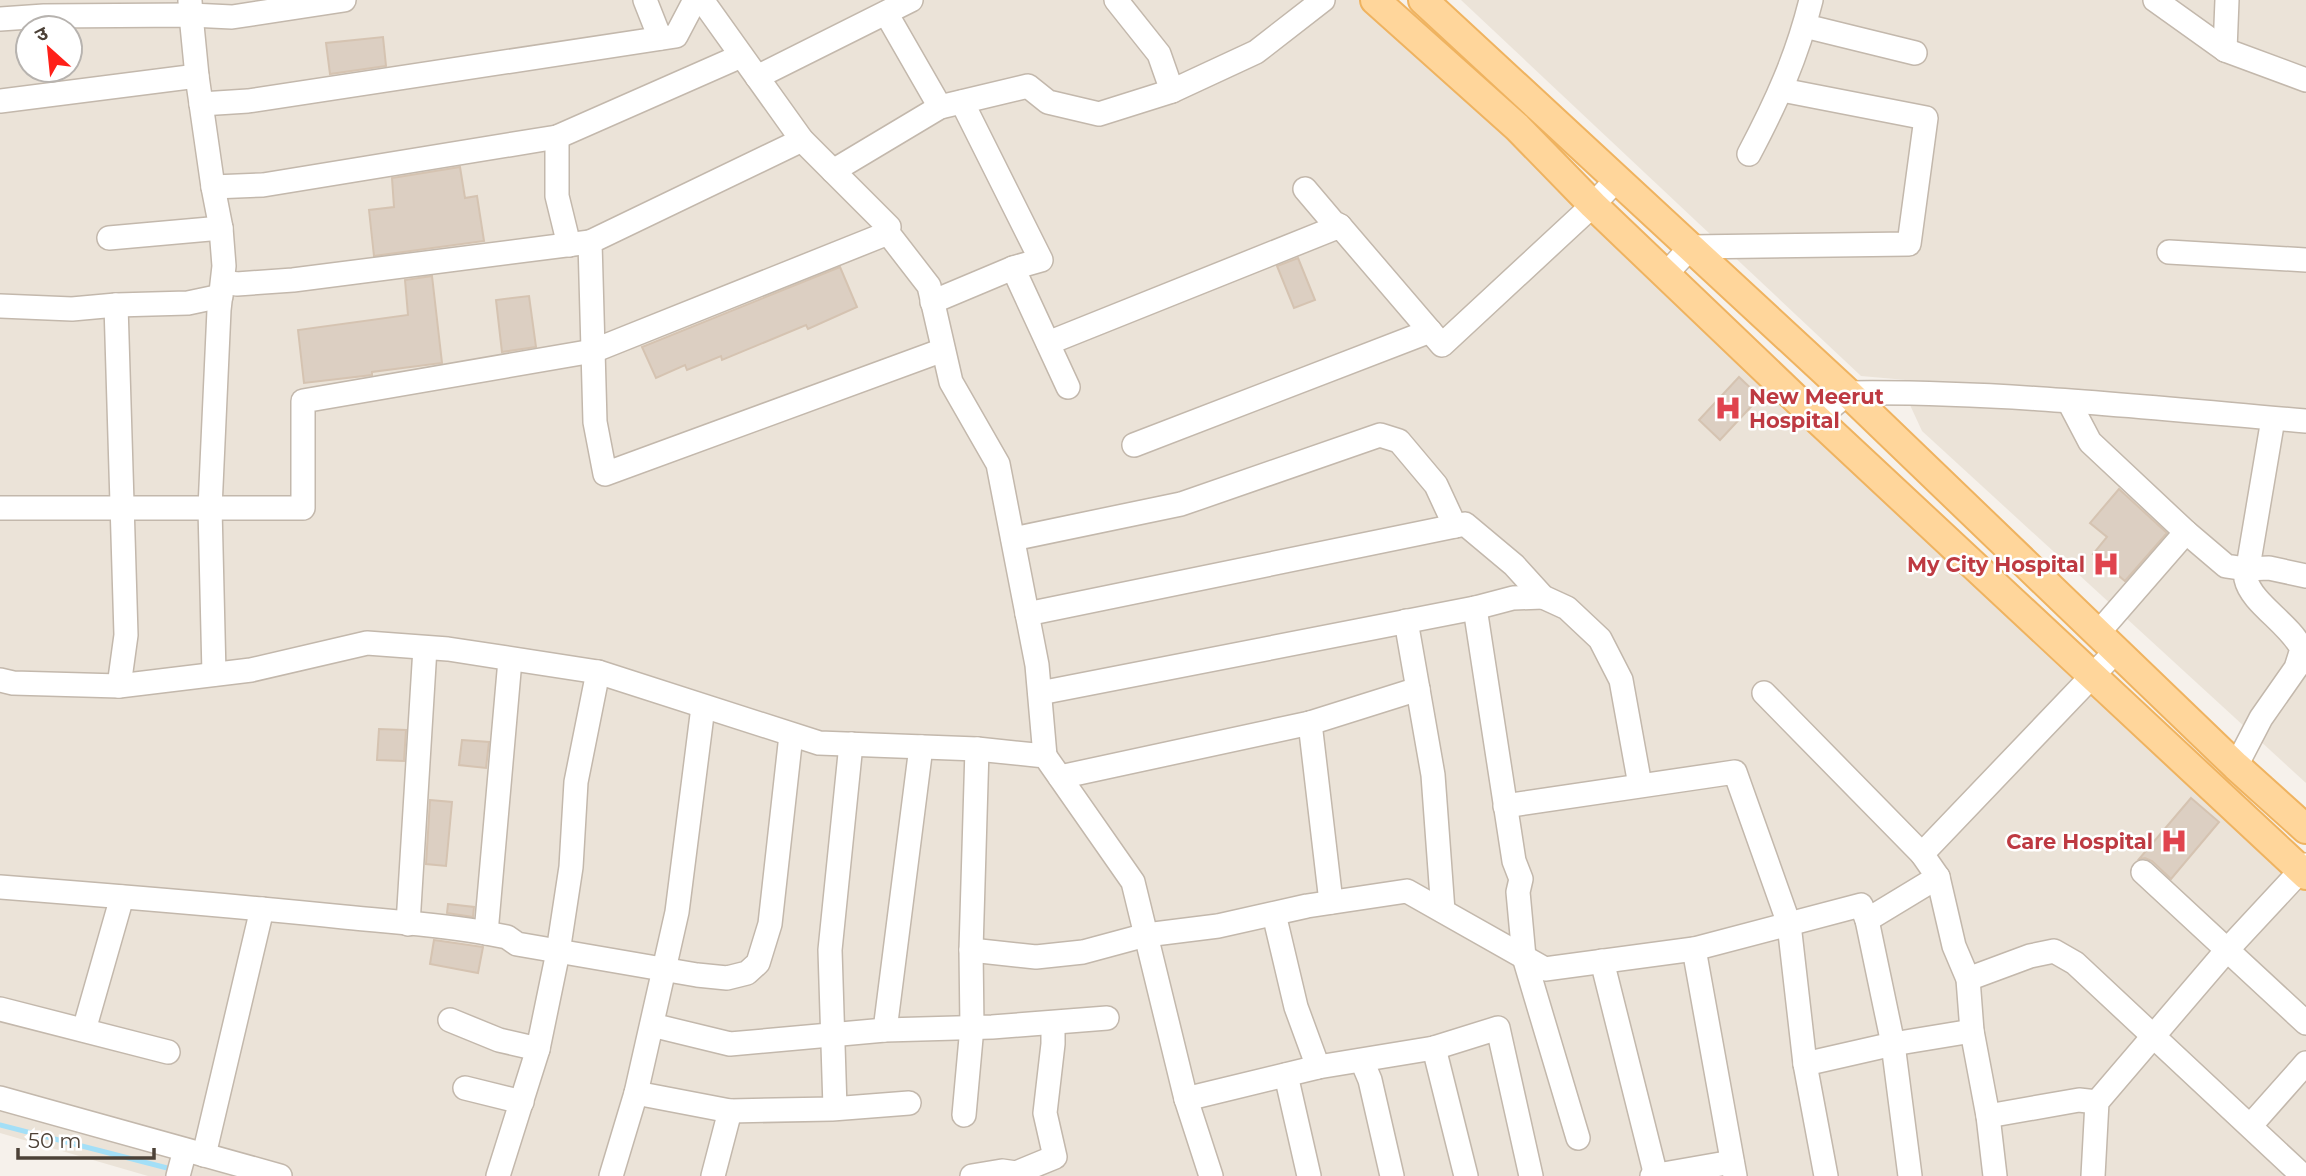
<svg xmlns="http://www.w3.org/2000/svg" width="2306" height="1176" viewBox="0 0 2306 1176" font-family="Montserrat,'Noto Sans Devanagari',sans-serif">
<style>
.residential{fill:#ebe3d8;fill-rule:evenodd}
.lines{fill:none;stroke-linecap:round;stroke-linejoin:round}
.stream{stroke:#a3dff7;stroke-width:5}
.building{fill:#dccfc2;stroke:#d5c3b1;stroke-width:2}
.minor-casing{stroke:#c3b8ac;stroke-width:26}
.major-casing{stroke:#efb360;stroke-width:32}
.minor{stroke:#fff;stroke-width:23}
.major{stroke:#ffd69b;stroke-width:28}
.labels{text-anchor:middle;dominant-baseline:central;stroke-width:5;stroke-linejoin:round;paint-order:stroke}
.health-label{font-size:21px;font-weight:bold;fill:#be3a42;stroke:#fff;text-anchor:end}
</style>
<rect width="100%" height="100%" fill="#f6f1eb"/>
<!-- residential -->
<g class="residential">
<path d="M0,0H1374L2306,860V1176H148L0,1133ZM28,28H70V70H28Z"/>
<polygon points="1461,0 2306,0 2306,415 1861,376"/>
<polygon points="1904,392 2306,421 2306,783 1922,431"/>
</g>
<g class="lines">
<!-- stream -->
<polyline class="stream" points="0,1125 175,1170"/>
</g>
<!-- building -->
<g class="building">
<polygon points="383,37 386,66 330,74 326,43"/>
<polygon points="460,167 465,198 477,196 484,241 374,256 369,210 394,207 392,178"/>
<polygon points="1298,258 1315,300 1294,308 1277,266"/>
<polygon points="840,267 857,307 808,329 806,325 722,360 721,356 687,370 685,365 656,378 642,347"/>
<polygon points="432,276 442,363 372,372 372,375 304,383 298,330 408,315 405,280"/>
<polygon points="529,296 536,347 502,352 496,300"/>
<polygon points="1739,377 1760,397 1720,440 1699,420"/>
<polygon points="2119,489 2167,533 2125,581 2093,554 2107,537 2090,523"/>
<polygon points="379,729 406,730 404,761 377,760"/>
<polygon points="462,740 489,742 486,768 459,765"/>
<polygon points="2191,798 2219,822 2171,879 2152,861 2145,858 2139,859"/>
<polygon points="430,800 452,802 446,866 426,864"/>
<polygon points="448,904 474,907 473,917 447,913"/>
<polygon points="434,940 483,947 478,973 430,964"/>
</g>
<g class="lines">
<!-- minor casing -->
<g class="minor-casing">
<g id="minor">
<polyline points="645,0 660,38"/>
<polyline points="702,0 802,140 889,227 888,233 929,286 951,382 998,464 1037,665 1045,756"/>
<polyline points="1116,0 1159,54 1172,91"/>
<polyline points="2155,0 2225,50 2306,80"/>
<polyline points="190,1 191,15 232,17 344,0"/>
<polyline points="886,13 940,107"/>
<polyline points="0,19 44,16 191,15 197,76 213,187 221,228 224,266 219,310 210,508 214,674"/>
<polyline points="1805,26 1915,53"/>
<polyline points="2225,50 2227,0"/>
<polyline points="757,77 911,0"/>
<polyline points="0,101 197,76"/>
<polyline points="962,102 1041,260 1013,268 1068,387"/>
<polyline points="201,104 248,101 676,36 695,0"/>
<polyline points="557,137 557,196 569,245"/>
<polyline points="802,140 590,242 595,422 605,474 943,350"/>
<path d="M1749,154C1776,103 1797,57 1811,0"/>
<polyline points="833,171 940,107 1028,86 1048,102 1099,114 1172,91 1256,52 1323,0"/>
<polyline points="213,187 263,185 557,137 741,56"/>
<polyline points="1305,189 1333,222 1340,226"/>
<polyline points="109,238 221,228"/>
<polyline points="2169,252 2306,260"/>
<polyline points="1666,274 1691,247 1909,244 1926,118 1782,90"/>
<polyline points="223,282 237,284 293,280 590,242"/>
<polyline points="932,302 1013,268"/>
<polyline points="116,305 126,635 119,686"/>
<polyline points="0,306 72,309 116,305 188,303 221,296"/>
<polyline points="1048,343 1340,226 1442,345 1593,205 1617,179"/>
<polyline points="2069,402 2090,442 2186,532 2226,566 2246,569 2269,568 2306,576"/>
<path d="M1817,419L1848,393C2001,391 2154,408 2306,421"/>
<polyline points="1134,445 1430,331"/>
<polyline points="0,508 303,508 303,401 593,351 888,233"/>
<polyline points="1013,539 1181,504 1380,435 1399,441 1436,485 1455,526"/>
<polyline points="1475,608 1514,861 1521,879 1518,892 1524,957 1578,1138"/>
<polyline points="1027,614 1465,524 1514,565 1543,597 1567,608 1600,639 1621,680 1640,785"/>
<polyline points="1406,621 1433,775 1443,911"/>
<polyline points="2099,632 2186,532"/>
<polyline points="0,680 13,683 119,686 251,670 367,643 448,649 598,672 819,743 977,749 1045,756 1133,882 1186,1099 1211,1176"/>
<polyline points="1040,693 1475,608 1513,598 1543,597"/>
<polyline points="1764,693 1922,854"/>
<polyline points="1310,723 1331,902"/>
<path d="M2236,766L2261,718L2296,668L2302,649C2289,623 2251,603 2246,579L2273,419"/>
<polyline points="1060,777 1310,723 1418,689"/>
<polyline points="1505,806 1735,772 1789,924 1805,1064 1826,1176"/>
<polyline points="2143,872 2306,1023"/>
<polyline points="1938,877 1954,946 1968,979 1972,1031 1988,1116 1995,1176"/>
<path d="M0,887C115,896 229,905 344,917C391,922 439,924 486,933L510,660"/>
<polyline points="1274,914 1296,1007 1318,1067"/>
<polyline points="1867,920 1893,1044 1910,1176"/>
<polyline points="408,924 425,648"/>
<polyline points="486,933 507,937 517,944 697,975 727,978 747,973 758,963 770,924 791,735"/>
<polyline points="1694,949 1735,1176"/>
<polyline points="971,950 1036,957 1083,952 1146,935 1218,926 1307,906 1407,891 1545,969 1694,949 1861,905 1867,920 1938,877 1922,854 2117,650"/>
<polyline points="1602,961 1656,1176"/>
<polyline points="1968,979 2030,956 2054,951 2075,963 2303,1176"/>
<polyline points="0,1009 168,1052"/>
<polyline points="450,1020 499,1040 538,1049"/>
<polyline points="652,1025 730,1044 885,1030 992,1027 1107,1018"/>
<polyline points="84,1030 122,897"/>
<polyline points="885,1030 921,747"/>
<polyline points="1434,1048 1466,1176"/>
<polyline points="1362,1061 1370,1080 1392,1176"/>
<polyline points="1805,1064 1893,1044 1972,1031"/>
<polyline points="1286,1075 1309,1176"/>
<polyline points="465,1088 522,1102"/>
<polyline points="636,1093 730,1111 832,1109 909,1103"/>
<polyline points="0,1098 280,1176"/>
<polyline points="1186,1099 1318,1067 1434,1048 1498,1028 1531,1176"/>
<polyline points="835,1108 830,950 851,744"/>
<polyline points="964,1115 972,1027 971,950 977,749"/>
<polyline points="1988,1116 2079,1100 2097,1102"/>
<polyline points="2251,1125 2306,1063"/>
<polyline points="204,1155 262,909"/>
<polyline points="178,1176 185,1150"/>
<polyline points="498,1176 538,1049 558,952 571,867 576,782 598,672"/>
<polyline points="611,1176 636,1093 677,912 703,707"/>
<polyline points="713,1176 730,1111"/>
<polyline points="972,1176 1002,1171 1016,1173 1055,1157 1045,1113 1053,1044 1053,1023"/>
<polyline points="1652,1176 1732,1162"/>
<polyline points="2093,1176 2097,1102 2227,950 2306,865"/>
</g>
</g>
<!-- major casing -->
<g class="major-casing">
<g id="major">
<polyline points="1375,0 1517,127 1593,205 1817,419 2306,875"/>
<polyline points="1423,0 1848,393 2236,766 2306,829"/>
</g>
</g>
<!-- minor -->
<use href="#minor" class="minor"/>
<!-- major -->
<use href="#major" class="major"/>
</g>
<!-- icons -->
<defs>
<g id="hospital-bare" transform="scale(2.1)"><path d="M-5-5h3v3.5h4V-5h3V5h-3V1.5h-4V5h-3Z" fill="#e0444e" stroke="#fff" stroke-width="2.5" paint-order="stroke"/></g>
</defs>
<g fill-rule="evenodd">
<use href="#hospital-bare" x="1728" y="408"/>
<use href="#hospital-bare" x="2106" y="564"/>
<use href="#hospital-bare" x="2174" y="841"/>
</g>
<g class="labels">
<!-- health labels -->
<g class="health-label">
<text x="1749" y="396" text-anchor="start">New Meerut<tspan x="1749" dy="24">Hospital</tspan></text>
<text x="2085" y="564">My City Hospital</text>
<text x="2153" y="841">Care Hospital</text>
</g>
</g>
<!-- north arrow -->
<g transform="translate(49 49) rotate(333)"><circle r="33" fill="#ffffff" stroke="#b7b3af" stroke-width="2"/>
<path d="M0-5L12 26L0 18L-12 26Z" fill="#ff2019"/>
<text y="-10" font-size="19" font-weight="bold" text-anchor="middle" fill="#4c4137">उ</text>
</g>
<!-- scale -->
<path d="M18 1148v10h136v-10" fill="none" stroke="#4c4137" stroke-width="3.5"/>
<text x="28" y="1148" font-size="21" fill="#4c4137" stroke="#ffffff" stroke-width="5" paint-order="stroke">50 m</text>
</svg>
